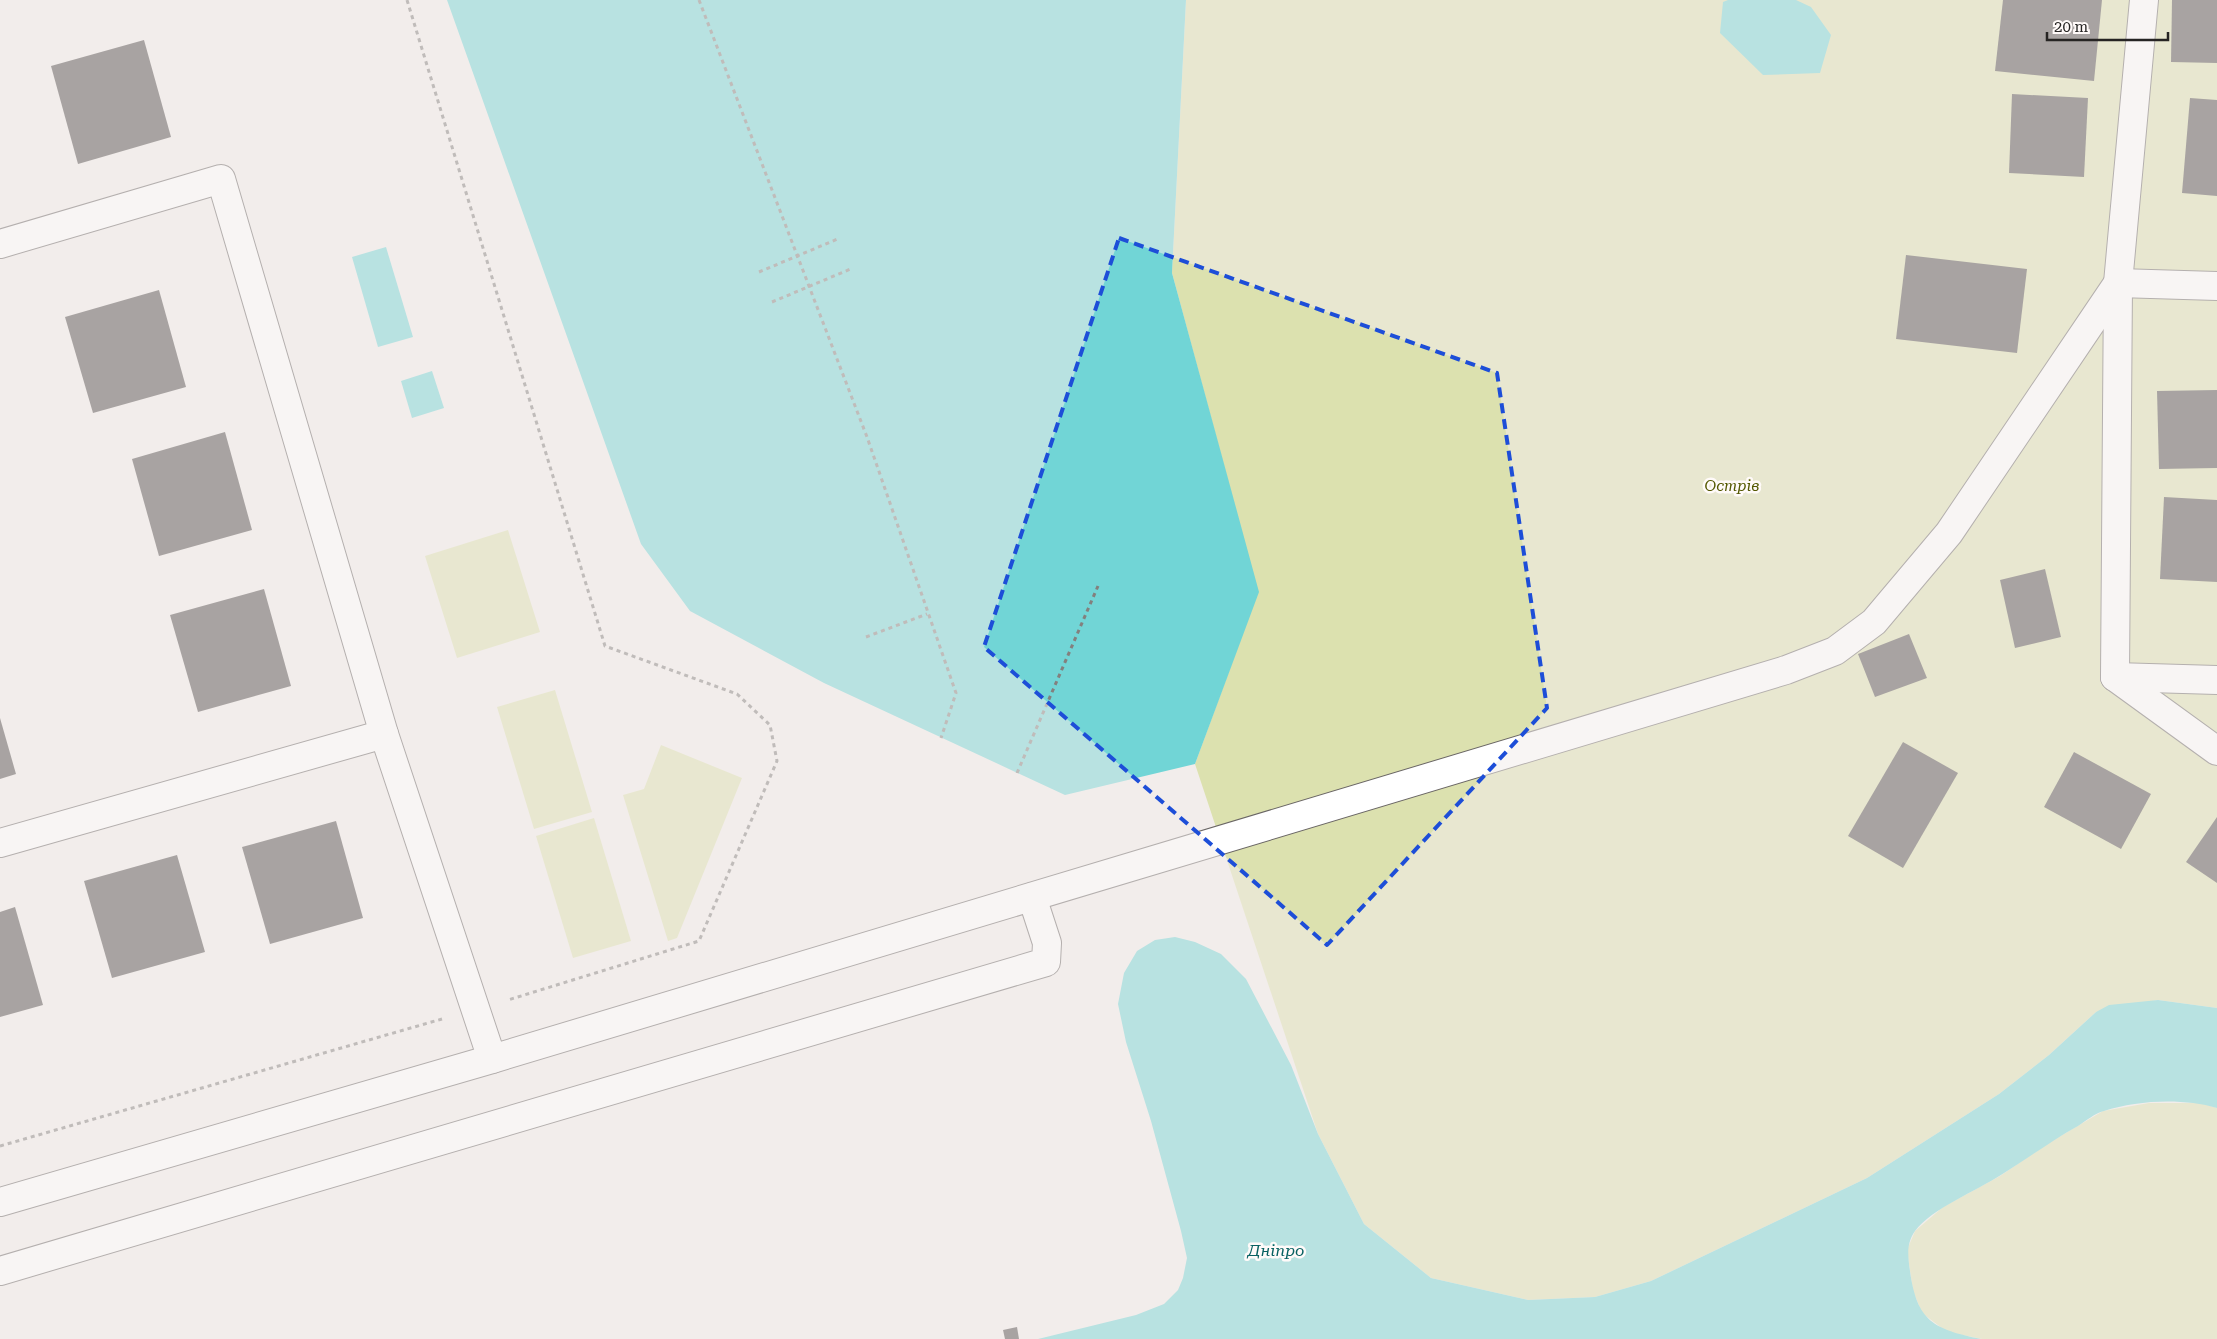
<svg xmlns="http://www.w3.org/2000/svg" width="2217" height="1339" viewBox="0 0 2217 1339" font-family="'Roboto Serif',serif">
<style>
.green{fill:#dce1af}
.water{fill:#71d5d6}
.building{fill:#4f4b4a}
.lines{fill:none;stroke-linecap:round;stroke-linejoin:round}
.minor-casing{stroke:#6a6665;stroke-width:30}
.path{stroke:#83807e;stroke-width:3;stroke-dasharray:4 4;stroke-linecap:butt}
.minor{stroke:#fff;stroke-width:28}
.marked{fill:none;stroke:#1d4ed8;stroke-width:4;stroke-dasharray:10 6;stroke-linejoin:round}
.labels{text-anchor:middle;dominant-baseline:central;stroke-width:5;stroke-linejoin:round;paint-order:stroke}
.park-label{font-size:15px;font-style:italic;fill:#545800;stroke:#fffaf9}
.water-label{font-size:16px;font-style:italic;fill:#086162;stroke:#fffaf9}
</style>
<rect width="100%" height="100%" fill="#f2edeb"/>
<!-- green -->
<g class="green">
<polygon points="1186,0 2217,0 2217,1008 2158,1000 2096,1012 2049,1055 1999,1094 1867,1178 1651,1281 1595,1297 1528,1300 1431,1278 1364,1224 1318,1134 1195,764 1258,592 1172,273"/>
<polygon points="508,530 540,632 457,658 425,556"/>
<polygon points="555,690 592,812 534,829 497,707"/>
<polygon points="661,745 742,778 677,938 668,941 623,795 644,789"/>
<polygon points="594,818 631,941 573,958 536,836"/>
<polygon points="2149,1103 2201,1103 2217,1108 2217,1339 1982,1339 1947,1332 1922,1313 1913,1291 1907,1250 1915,1231 1943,1207 2000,1176 2047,1144 2103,1111"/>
</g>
<!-- water -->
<g class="water">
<polygon points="447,0 1186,0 1172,273 1259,592 1195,764 1065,795 824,683 690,611 641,544"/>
<polygon points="1728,0 1796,0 1811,7 1831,35 1820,73 1763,75 1720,33 1723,2"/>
<polygon points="386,247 413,337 378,347 352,257"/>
<polygon points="432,371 444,408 412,418 401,381"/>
<path d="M1175,937L1195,942L1221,954L1246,979L1291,1065L1318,1134L1364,1224L1431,1278L1528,1300L1595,1297L1651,1281L1867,1178L1999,1094L2049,1055L2096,1012L2109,1005L2158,1000L2217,1008V1108C2183,1098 2138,1100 2104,1111C2095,1113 2086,1121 2078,1126C2051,1141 2027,1159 2001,1175C1978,1190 1931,1209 1915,1231C1906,1244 1908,1256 1910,1271C1917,1322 1934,1329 1981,1339H1038L1136,1315L1164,1304L1178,1290L1183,1278L1187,1258L1181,1231L1151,1121L1126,1042L1118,1004L1124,973L1137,951L1155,940Z"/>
</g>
<!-- building -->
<g class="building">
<polygon points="2003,0 2102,0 2094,81 1995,71"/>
<polygon points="2172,0 2217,0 2217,63 2171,62"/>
<polygon points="144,40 171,137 78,164 51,66"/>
<polygon points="2012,94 2088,98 2084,177 2009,173"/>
<polygon points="2190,98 2217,100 2217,196 2182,193"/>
<polygon points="1906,255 2027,269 2017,353 1896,339"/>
<polygon points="159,290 186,387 93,413 65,317"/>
<polygon points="2217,390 2217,468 2159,469 2157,391"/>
<polygon points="225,432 252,530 159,556 132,459"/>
<polygon points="2164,497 2217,500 2217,582 2160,579"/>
<polygon points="2045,569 2061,637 2015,648 2000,580"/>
<polygon points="264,589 291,686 198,712 170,615"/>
<polygon points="1909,634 1927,678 1875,697 1858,654"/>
<polygon points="0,718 16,774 0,779"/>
<polygon points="1903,742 1958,773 1903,868 1848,836"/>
<polygon points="2074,752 2151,794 2121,849 2044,807"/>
<polygon points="2217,817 2217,883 2186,862"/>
<polygon points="336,821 363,918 270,944 242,847"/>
<polygon points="177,855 205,952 112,978 84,881"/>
<polygon points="15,907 43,1005 0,1017 0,912"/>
<polygon points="1017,1327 1019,1339 1005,1339 1003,1330"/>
</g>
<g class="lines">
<!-- minor casing -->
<g class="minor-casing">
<g id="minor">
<polyline points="0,244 221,179 384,734 492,1059"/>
<polyline points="2115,677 2118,283 2144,0"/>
<polyline points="2115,677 2217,751"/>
<polyline points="2115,677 2217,680"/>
<polyline points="0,843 384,734"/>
<polyline points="0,1202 492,1059 1786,670 1835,651 1874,622 1949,533 2118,283 2217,286"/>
<polyline points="0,1271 1046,962 1047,943 1032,897"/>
</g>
</g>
<!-- path -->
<g class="path">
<polyline points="407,0 605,646 737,694 770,725 777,761 699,941 508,1000"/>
<polyline points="699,0 867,437 956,693 941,738"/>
<polyline points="759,272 840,238"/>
<polyline points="772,302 853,268"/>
<polyline points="866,637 927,614"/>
<polyline points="1017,773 1098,586"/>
<polyline points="0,1146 442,1019"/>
</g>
<!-- minor -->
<use href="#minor" class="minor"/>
</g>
<!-- marked area -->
<path d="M0 0H2217V1339H0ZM1119,238L1497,373L1547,708L1327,945L984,647Z" fill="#f2edeb" fill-opacity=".55" fill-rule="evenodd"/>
<path class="marked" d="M1119,238L1497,373L1547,708L1327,945L984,647Z"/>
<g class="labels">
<!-- park labels -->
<g class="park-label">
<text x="1732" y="486">Острів</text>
</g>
<!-- water labels -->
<g class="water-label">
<text x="1276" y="1250">Дніпро</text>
</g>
</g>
<!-- scale -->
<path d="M2047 32v8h121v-8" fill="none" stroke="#262423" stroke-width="2.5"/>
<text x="2054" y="32" font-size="15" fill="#262423" stroke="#fffaf9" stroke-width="4" paint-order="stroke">20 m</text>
</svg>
